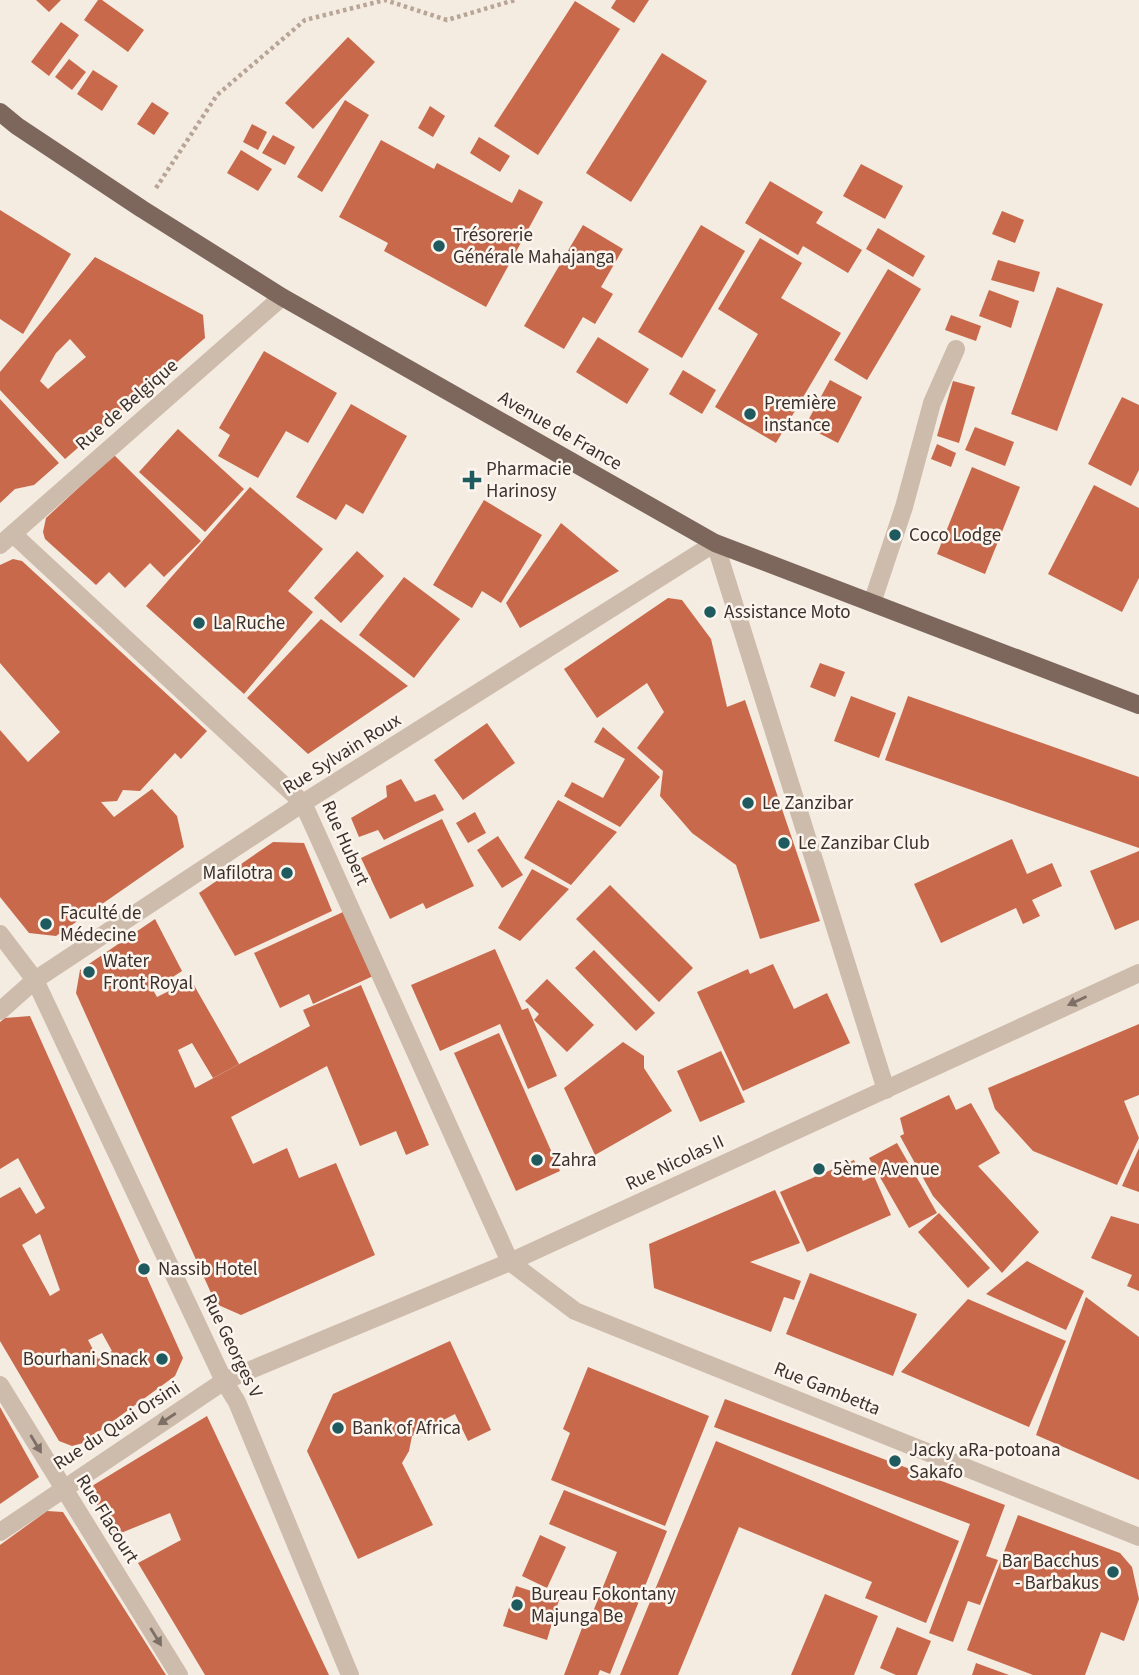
<svg xmlns="http://www.w3.org/2000/svg" width="1139" height="1675" viewBox="0 0 1139 1675" font-family="'Source Sans 3',sans-serif">
<style>
.building{fill:#c8694b;fill-rule:evenodd}
.lines{fill:none;stroke-linecap:round;stroke-linejoin:round}
.path{stroke:#b9a596;stroke-width:4.5;stroke-dasharray:3.5 3.5;stroke-linecap:butt}
.minor{stroke:#cdbbac;stroke-width:18}
.major{stroke:#7d675c;stroke-width:18}
.oneway{fill:#7d6f65}
.poi-dot{fill:#1f5a5e;stroke:#fbf5ee;stroke-width:2.5}
.labels{text-anchor:middle;dominant-baseline:central;stroke-width:5;stroke-linejoin:round;paint-order:stroke}
.poi-label{font-size:19px;fill:#3b302b;stroke:#fbf5ee;text-anchor:start}
.street-label{font-size:19px;fill:#3b302b;stroke:#fbf5ee}
</style>
<rect width="100%" height="100%" fill="#f4ebe1"/>
<!-- building -->
<g class="building">
<polygon points="36,0 61,0 49,12"/>
<polygon points="98,0 102,0 144,30 128,52 84,20"/>
<polygon points="616,0 649,0 634,23 611,8"/>
<polygon points="575,1 620,29 538,155 494,126"/>
<polygon points="61,22 79,35 49,76 31,62"/>
<polygon points="348,37 375,62 313,129 285,103"/>
<polygon points="662,53 707,81 631,202 586,173"/>
<polygon points="69,59 86,72 72,90 55,77"/>
<polygon points="93,70 118,86 102,111 77,94"/>
<polygon points="345,100 369,115 322,192 297,177"/>
<polygon points="152,102 169,113 154,135 137,124"/>
<polygon points="430,106 445,116 433,137 418,128"/>
<polygon points="252,124 267,132 258,150 243,142"/>
<polygon points="273,135 295,147 285,165 262,153"/>
<polygon points="479,137 510,156 500,172 470,153"/>
<polygon points="381,140 434,169 437,163 512,203 519,189 543,202 486,307 384,251 388,243 339,217"/>
<polygon points="241,150 272,169 258,191 227,173"/>
<polygon points="861,164 903,186 885,219 843,196"/>
<polygon points="770,181 823,212 816,223 862,250 848,273 803,246 798,255 745,223"/>
<polygon points="0,210 71,254 23,334 0,319"/>
<polygon points="1002,211 1024,220 1015,243 992,234"/>
<polygon points="583,225 623,249 601,287 613,294 595,324 583,317 564,349 524,326"/>
<polygon points="701,225 745,251 682,358 638,332"/>
<polygon points="878,228 925,256 913,277 866,249"/>
<polygon points="760,238 802,263 781,298 841,333 776,443 715,407 758,334 718,309"/>
<path d="M95,257L203,315L205,338L65,459L0,390V372ZM70,339L86,357L48,389L40,381L56,353Z"/>
<polygon points="998,260 1040,272 1034,292 991,280"/>
<polygon points="888,269 921,289 867,380 834,360"/>
<polygon points="1057,287 1103,304 1057,431 1011,414"/>
<polygon points="989,290 1019,301 1011,328 979,316"/>
<polygon points="951,315 981,326 976,341 945,330"/>
<polygon points="598,337 649,369 627,404 576,372"/>
<polygon points="264,351 337,393 308,443 286,431 258,478 218,456 230,435 219,428"/>
<polygon points="683,370 716,390 702,414 669,394"/>
<polygon points="830,380 862,397 838,443 805,426"/>
<polygon points="953,381 975,387 959,443 937,436"/>
<polygon points="1122,397 1139,405 1139,470 1131,486 1088,464"/>
<polygon points="0,399 59,463 34,485 15,489 0,503"/>
<polygon points="351,404 407,436 363,514 346,504 336,520 296,497"/>
<polygon points="975,427 1014,442 1005,466 965,450"/>
<polygon points="178,429 244,489 205,532 139,472"/>
<polygon points="937,444 956,453 951,467 931,459"/>
<polygon points="114,455 201,541 164,577 150,563 125,588 109,572 96,585 45,539 43,532 46,518"/>
<polygon points="972,467 1020,487 985,574 937,554"/>
<polygon points="1094,485 1139,508 1139,578 1122,612 1048,574"/>
<polygon points="250,487 323,549 288,591 313,612 244,694 146,606"/>
<polygon points="484,500 542,535 501,603 482,591 472,608 433,585"/>
<polygon points="561,523 619,571 520,628 506,603"/>
<polygon points="357,551 384,576 341,623 314,598"/>
<polygon points="13,559 22,561 207,731 181,759 175,753 140,791 123,790 117,801 101,802 114,817 152,789 177,816 184,847 56,936 29,933 0,897 0,730 28,762 60,732 0,663 0,565"/>
<polygon points="404,577 460,619 414,678 359,635"/>
<polygon points="668,598 682,600 711,639 727,707 745,700 820,921 760,939 736,865 692,833 660,796 663,771 637,748 664,712 647,683 597,718 564,669"/>
<polygon points="321,619 408,686 308,754 247,698"/>
<polygon points="820,663 845,672 835,697 810,687"/>
<polygon points="851,696 896,713 879,758 834,741"/>
<polygon points="908,696 1139,777 1139,848 885,760"/>
<polygon points="487,723 515,763 463,800 434,760"/>
<polygon points="603,727 660,777 620,827 564,796 572,782 603,798 625,759 594,742"/>
<polygon points="401,779 415,802 435,794 444,810 384,840 378,830 359,837 351,818 387,797 386,786"/>
<polygon points="558,800 617,832 571,885 524,858"/>
<polygon points="475,812 486,833 468,843 456,823"/>
<polygon points="442,819 474,886 426,909 423,903 390,919 361,858"/>
<polygon points="498,836 523,875 502,888 477,850"/>
<polygon points="1012,839 1027,874 1052,863 1062,886 1032,900 1040,916 1023,924 1016,908 941,943 914,884"/>
<polygon points="273,842 304,843 332,911 235,956 199,893"/>
<polygon points="1139,851 1139,920 1115,930 1090,871"/>
<polygon points="532,869 569,889 520,941 498,928"/>
<polygon points="610,885 693,968 659,1002 576,919"/>
<polygon points="343,912 373,976 313,1004 309,994 280,1008 254,953"/>
<polygon points="155,919 182,971 153,990 157,997 191,980 239,1064 213,1078 192,1043 178,1050 195,1088 310,1026 303,1010 361,985 429,1145 406,1155 396,1131 360,1146 327,1066 231,1117 253,1164 287,1148 299,1178 336,1163 375,1255 241,1315 216,1304 76,993 80,970"/>
<polygon points="495,949 522,1010 528,1008 557,1076 528,1089 500,1024 440,1051 411,985"/>
<polygon points="594,950 655,1013 636,1031 575,968"/>
<polygon points="773,964 794,1009 827,993 850,1043 743,1091 697,992 748,969 750,974"/>
<polygon points="547,979 594,1025 567,1052 534,1020 539,1014 525,1001"/>
<path d="M30,1016L183,1358L175,1376L83,1443L72,1446L59,1441L0,1341V1198L20,1187L36,1214L45,1208L18,1158L0,1169V1022L5,1018ZM40,1234L60,1290L50,1296L22,1245ZM102,1333L112,1351L98,1359L88,1340Z"/>
<polygon points="1139,1024 1139,1095 1124,1101 1139,1138 1117,1185 1033,1151 995,1109 988,1088"/>
<polygon points="499,1033 560,1171 516,1191 454,1053"/>
<polygon points="623,1042 644,1056 644,1068 672,1111 595,1155 564,1088"/>
<polygon points="721,1051 745,1102 700,1122 677,1071"/>
<polygon points="949,1095 956,1110 971,1103 1000,1153 978,1166 1039,1232 1002,1273 933,1196 900,1136 904,1134 900,1118"/>
<polygon points="897,1143 937,1213 909,1228 869,1158"/>
<polygon points="1139,1148 1139,1192 1122,1186"/>
<polygon points="854,1160 863,1181 874,1176 891,1215 807,1252 780,1192"/>
<polygon points="775,1190 800,1243 750,1262 801,1281 794,1300 784,1297 771,1332 654,1288 649,1244"/>
<polygon points="939,1213 990,1268 968,1288 918,1232"/>
<polygon points="1111,1216 1139,1224 1139,1291 1127,1286 1132,1275 1091,1258"/>
<polygon points="1027,1261 1084,1291 1066,1330 986,1294"/>
<polygon points="810,1273 917,1314 893,1376 786,1334"/>
<polygon points="1086,1297 1139,1337 1139,1480 1036,1435"/>
<polygon points="968,1299 1066,1341 1029,1427 901,1372"/>
<polygon points="450,1341 491,1430 468,1441 455,1414 412,1436 409,1451 402,1463 433,1525 358,1559 307,1451 333,1394"/>
<polygon points="588,1367 709,1416 665,1526 551,1480 570,1433 563,1429"/>
<polygon points="725,1399 1005,1505 986,1556 998,1560 980,1605 968,1601 953,1642 929,1633 970,1524 714,1427"/>
<polygon points="0,1407 39,1477 0,1504"/>
<polygon points="207,1416 329,1675 205,1675 138,1563 181,1540 170,1513 116,1535 87,1489"/>
<polygon points="716,1441 959,1541 926,1623 865,1598 872,1582 739,1527 678,1675 620,1675"/>
<polygon points="564,1490 667,1531 610,1674 600,1670 598,1675 564,1675 582,1628 586,1629 617,1552 549,1524"/>
<polygon points="47,1511 63,1512 166,1675 0,1675 0,1545"/>
<polygon points="1018,1515 1120,1553 1132,1567 1139,1599 1124,1641 1101,1632 1085,1675 1033,1675 967,1650"/>
<polygon points="540,1535 566,1547 547,1588 522,1576"/>
<polygon points="516,1586 559,1600 547,1640 503,1626"/>
<polygon points="825,1594 878,1616 854,1675 791,1675"/>
<polygon points="897,1627 931,1641 917,1675 896,1675 880,1668"/>
<polygon points="976,1663 1009,1675 972,1675"/>
</g>
<g class="lines">
<!-- path -->
<polyline class="path" points="156,188 217,95 305,20 385,0 447,20 515,0"/>
<!-- minor -->
<g class="minor">
<polyline points="13,534 303,803 510,1262 575,1311 1139,1537"/>
<polyline points="0,545 282,297"/>
<polyline points="872,603 904,507 932,403 956,349"/>
<polyline points="0,934 35,980 224,1381 237,1402 350,1675"/>
<polyline points="0,1011 35,980 303,803 715,543 886,1090"/>
<polyline points="0,1385 179,1675"/>
<polyline points="0,1532 224,1381 510,1262 1139,973"/>
</g>
<!-- major -->
<polyline class="major" points="0,112 17,126 142,209 282,297 715,543 1139,705"/>
</g>
<!-- one-way arrows -->
<defs><path id="oneway-solid" d="M-6-.8H1V-3.2L6.5 0L1 3.2V.8H-6Z" transform="scale(1.75)"/></defs>
<g class="oneway">
<use href="#oneway-solid" transform="translate(1077 1001) rotate(155)"/>
<use href="#oneway-solid" transform="translate(167 1419) rotate(147)"/>
<use href="#oneway-solid" transform="translate(36 1444) rotate(59)"/>
<use href="#oneway-solid" transform="translate(156 1637) rotate(58)"/>
</g>
<!-- markers -->
<g class="poi-dot">
<circle cx="439" cy="246" r="7"/>
<circle cx="750" cy="414" r="7"/>
<path d="M468.5 469.5h7v7h7v7h-7v7h-7v-7h-7v-7h7z"/>
<circle cx="895" cy="535" r="7"/>
<circle cx="710" cy="612" r="7"/>
<circle cx="199" cy="623" r="7"/>
<circle cx="748" cy="803" r="7"/>
<circle cx="784" cy="843" r="7"/>
<circle cx="287" cy="873" r="7"/>
<circle cx="46" cy="924" r="7"/>
<circle cx="89" cy="972" r="7"/>
<circle cx="537" cy="1160" r="7"/>
<circle cx="819" cy="1169" r="7"/>
<circle cx="144" cy="1269" r="7"/>
<circle cx="162" cy="1359" r="7"/>
<circle cx="338" cy="1428" r="7"/>
<circle cx="895" cy="1461" r="7"/>
<circle cx="1113" cy="1572" r="7"/>
<circle cx="517" cy="1605" r="7"/>
</g>
<g class="labels">
<!-- poi labels -->
<g class="poi-label">
<text x="453" y="235">Trésorerie<tspan x="453" dy="22">Générale Mahajanga</tspan></text>
<text x="764" y="403">Première<tspan x="764" dy="22">instance</tspan></text>
<text x="486" y="469">Pharmacie<tspan x="486" dy="22">Harinosy</tspan></text>
<text x="909" y="535">Coco Lodge</text>
<text x="724" y="612">Assistance Moto</text>
<text x="213" y="623">La Ruche</text>
<text x="762" y="803">Le Zanzibar</text>
<text x="798" y="843">Le Zanzibar Club</text>
<text x="273" y="873" text-anchor="end">Mafilotra</text>
<text x="60" y="913">Faculté de<tspan x="60" dy="22">Médecine</tspan></text>
<text x="103" y="961">Water<tspan x="103" dy="22">Front Royal</tspan></text>
<text x="551" y="1160">Zahra</text>
<text x="833" y="1169">5ème Avenue</text>
<text x="158" y="1269">Nassib Hotel</text>
<text x="148" y="1359" text-anchor="end">Bourhani Snack</text>
<text x="352" y="1428">Bank of Africa</text>
<text x="909" y="1450">Jacky aRa-potoana<tspan x="909" dy="22">Sakafo</tspan></text>
<text x="1099" y="1561" text-anchor="end">Bar Bacchus<tspan x="1099" dy="22">- Barbakus</tspan></text>
<text x="531" y="1594">Bureau Fokontany<tspan x="531" dy="22">Majunga Be</tspan></text>
</g>
<!-- street labels -->
<g class="street-label">
<text transform="translate(127 405) rotate(-41)">Rue de Belgique</text>
<text transform="translate(560 431) rotate(30)">Avenue de France</text>
<text transform="translate(342 754) rotate(-32)">Rue Sylvain Roux</text>
<text transform="translate(345 843) rotate(66)">Rue Hubert</text>
<text transform="translate(675 1163) rotate(-25)">Rue Nicolas II</text>
<text transform="translate(232 1346) rotate(64)">Rue Georges V</text>
<text transform="translate(827 1389) rotate(22)">Rue Gambetta</text>
<text transform="translate(117 1426) rotate(-33)">Rue du Quai Orsini</text>
<text transform="translate(107 1519) rotate(58)">Rue Flacourt</text>
</g>
</g>
</svg>
